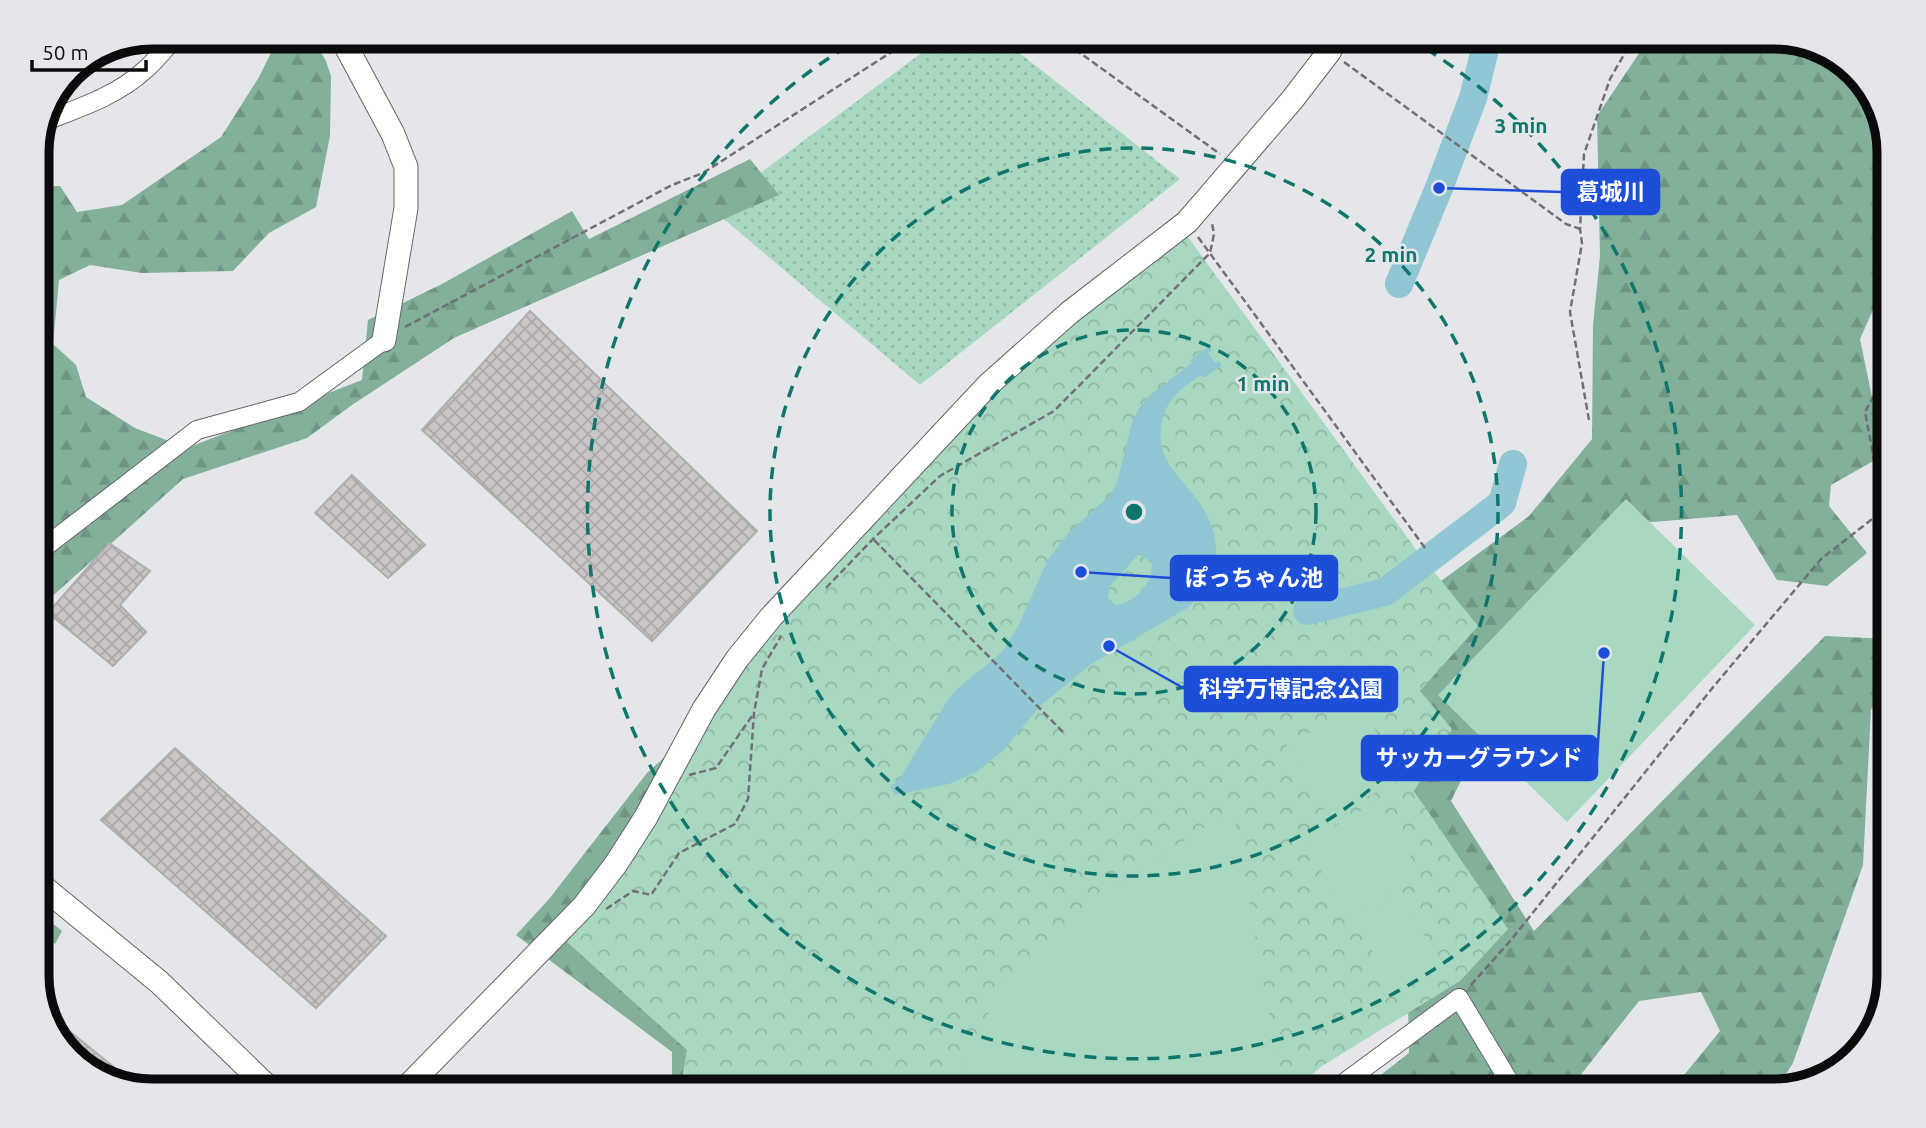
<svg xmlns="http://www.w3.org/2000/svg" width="1926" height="1128" viewBox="0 0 1926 1128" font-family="Ubuntu,'Noto Sans JP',sans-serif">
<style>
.grass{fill:url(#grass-dots)}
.forest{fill:url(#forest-firs)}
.park{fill:url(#park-crowns)}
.pitch{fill:#a9d8c1}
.water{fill:#91c7d4;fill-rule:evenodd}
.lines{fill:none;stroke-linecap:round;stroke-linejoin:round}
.river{stroke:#91c7d4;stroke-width:28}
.building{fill:url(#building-cross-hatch);stroke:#b0adaf;stroke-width:2}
.minor-casing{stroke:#646568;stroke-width:20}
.tertiary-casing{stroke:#646568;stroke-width:25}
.path{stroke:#717174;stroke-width:2.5;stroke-dasharray:7 3.5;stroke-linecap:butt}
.minor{stroke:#fff;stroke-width:18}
.tertiary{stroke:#fff;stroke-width:23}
.ring{fill:none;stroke:#0f766e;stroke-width:3.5;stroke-dasharray:12 9}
.rim{fill:none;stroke:#0b0b0d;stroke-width:9}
.centre{fill:#0f766e;stroke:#e5e6ea;stroke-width:3.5}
.ring-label{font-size:21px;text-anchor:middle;font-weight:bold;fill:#0f766e;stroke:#e5e6ea;stroke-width:5;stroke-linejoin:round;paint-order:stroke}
.leader{fill:none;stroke:#1d4ed8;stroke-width:2.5}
.callout-dot{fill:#1d4ed8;stroke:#e5e6ea;stroke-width:2.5}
.callout{fill:#1d4ed8;stroke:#1d4ed8;stroke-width:2.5}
.callout-label{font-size:23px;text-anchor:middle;font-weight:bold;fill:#fff}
</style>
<defs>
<pattern id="grass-dots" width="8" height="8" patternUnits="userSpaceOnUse" patternTransform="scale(1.75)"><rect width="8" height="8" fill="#a9d8c1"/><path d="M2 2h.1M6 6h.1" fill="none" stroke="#90b8a5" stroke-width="1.8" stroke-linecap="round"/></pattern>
<pattern id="forest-firs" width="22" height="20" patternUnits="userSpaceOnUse" patternTransform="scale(1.75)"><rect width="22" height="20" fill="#82b099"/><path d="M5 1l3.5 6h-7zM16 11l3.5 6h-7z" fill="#6f9683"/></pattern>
<pattern id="park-crowns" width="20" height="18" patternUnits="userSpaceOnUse" patternTransform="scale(1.75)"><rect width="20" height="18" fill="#a9d8c1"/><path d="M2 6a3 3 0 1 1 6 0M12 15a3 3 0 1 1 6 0" fill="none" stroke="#90b8a5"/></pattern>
<pattern id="building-cross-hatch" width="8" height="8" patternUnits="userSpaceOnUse" patternTransform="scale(1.75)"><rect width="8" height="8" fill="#cac6c8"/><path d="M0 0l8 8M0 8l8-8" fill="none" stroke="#aca9ab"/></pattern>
</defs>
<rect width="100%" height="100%" fill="#e5e6ea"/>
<!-- grass -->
<polygon class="grass" points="943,37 999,37 1180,179 920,385 712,209"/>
<!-- forest -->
<g class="forest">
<polygon points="279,37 312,37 326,61 331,76 330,136 316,207 269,233 233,271 142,273 90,265 59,280 53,344 76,365 86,397 135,428 187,448 362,380 368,320 442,284 572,211 589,239 750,159 779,195 454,338 352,405 307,438 183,479 37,610 37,186 60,186 77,212 122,205 221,137 259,77"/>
<polygon points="1650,37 1774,37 1832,52 1874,94 1889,145 1889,274 1860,339 1884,455 1831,485 1829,506 1867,553 1827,586 1777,580 1737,515 1616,525 1452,680 1482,738 1451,801 1534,931 1825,636 1889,639 1889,703 1871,709 1863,865 1793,1063 1775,1091 1671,1091 1720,1031 1701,992 1639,1001 1568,1091 1360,1091 1409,1053 1408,1000 853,1091 672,1091 672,1052 516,935 549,899 647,773 742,688 1391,618 1529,516 1592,439 1593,325 1600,256 1597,116"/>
<polygon points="37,911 62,931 55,944 37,933"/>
</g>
<!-- park -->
<polygon class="park" points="1185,233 1418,552 1478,626 1420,691 1452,729 1414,791 1508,929 1460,981 1322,1066 1293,1091 680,1091 687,1050 567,942 616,880 741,666 966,419 1051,338"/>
<!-- pitch -->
<g class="pitch">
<polygon points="1626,499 1755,625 1567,822 1438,695"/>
<polygon points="1359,703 1402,777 1329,819 1286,746"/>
<polygon points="1378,801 1421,874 1347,916 1305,843"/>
<polygon points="1233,809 1276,1054 1233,1091 953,1091 1003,981 1086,904"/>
<polygon points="1400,896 1442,966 1397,993 1355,922"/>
</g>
<!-- water -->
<path class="water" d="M1209,346L1212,350L1208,353L1215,363L1219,361L1222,365L1204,378L1201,375C1180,389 1164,401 1161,428C1157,459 1178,474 1195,497C1225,536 1223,572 1189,607L1090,665L1040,706L1004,750L975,773L949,784L895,795L890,787L900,778L949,698L958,688L1001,653L1018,627L1047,561L1069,532L1109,496L1117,483L1132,422L1140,407L1150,395L1192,363L1190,360ZM1138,555L1143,556L1152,564C1153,583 1134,604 1115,605L1108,597L1110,586Z"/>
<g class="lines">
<!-- river -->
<g class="river">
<polyline points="1399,284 1439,188 1473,98 1488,37"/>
<polyline points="1307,611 1385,592 1502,503 1513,464"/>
</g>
</g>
<!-- building -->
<g class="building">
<polygon points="530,311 757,531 652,641 422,430"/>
<polygon points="352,475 425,545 388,578 315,513"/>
<polygon points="109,543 150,571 120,605 146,632 113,666 48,613"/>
<polygon points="175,748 386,936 316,1008 101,820"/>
<polygon points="48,1014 140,1088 94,1076 52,1034"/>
</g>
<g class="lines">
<!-- minor casing -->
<g class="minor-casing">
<g id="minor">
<path d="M48,120C82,107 118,95 146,69C156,60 166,48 175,37"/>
<polyline points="37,553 197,430 299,402 384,340"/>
<polyline points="1333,1091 1459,998 1515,1091"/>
</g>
</g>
<!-- tertiary casing -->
<g class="tertiary-casing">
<g id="tertiary">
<polyline points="341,37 393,134 406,167 406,208 384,340"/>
<polyline points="37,882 159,982 272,1091"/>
<polyline points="403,1091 584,906 616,864 646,817 704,709 737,659 771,617 988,385 1069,313 1187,222 1292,100 1329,52 1337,37"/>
</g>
</g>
<!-- path -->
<g class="path">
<polyline points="1058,37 1220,154"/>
<polyline points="1344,62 1566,224 1580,229"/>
<polyline points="1198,237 1425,548"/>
<polyline points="405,327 672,185 703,173 915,37"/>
<polyline points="1889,368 1865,412 1879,486 1889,494"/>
<polyline points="1589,420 1570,312 1582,243 1580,229 1584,154 1610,79 1634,37"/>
<polyline points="874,540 1063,732"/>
<polyline points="826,588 873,539 940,476 1054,411 1210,253 1214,234 1212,223"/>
<polyline points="689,775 716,768 752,716"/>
<polyline points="606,909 633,891 651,895 679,853 735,824 748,799 754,713 762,669 781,636"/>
<polyline points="1471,985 1511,940 1714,686 1821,559 1889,506"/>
</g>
<!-- minor -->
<use href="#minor" class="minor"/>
<!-- tertiary -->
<use href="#tertiary" class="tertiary"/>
</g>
<!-- distance rings -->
<g class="ring">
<circle cx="1134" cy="512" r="182"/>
<circle cx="1134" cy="512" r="364"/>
<path d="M1408 38A547 547 0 1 1 861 38"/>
</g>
<!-- crop -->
<path d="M0 0H1926V1128H0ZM152 49H1774A103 103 0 0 1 1877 152V976A103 103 0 0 1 1774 1079H152A103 103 0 0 1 49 976V152A103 103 0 0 1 152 49Z" fill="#e5e6ea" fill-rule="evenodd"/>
<path class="rim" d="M152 49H1774A103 103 0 0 1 1877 152V976A103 103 0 0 1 1774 1079H152A103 103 0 0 1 49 976V152A103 103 0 0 1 152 49Z"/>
<circle cx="1134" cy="512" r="10" class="centre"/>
<g class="ring-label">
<text x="1521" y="133">3 min</text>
<text x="1391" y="262">2 min</text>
<text x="1263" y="391">1 min</text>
</g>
<!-- callouts -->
<path class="leader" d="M1439 188L1562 192M1081 572L1171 578M1109 646L1185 689M1604 653L1597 758"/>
<g class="callout-dot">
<circle cx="1439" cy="188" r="7"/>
<circle cx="1081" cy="572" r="7"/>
<circle cx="1109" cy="646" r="7"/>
<circle cx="1604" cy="653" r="7"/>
</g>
<g class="callout">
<rect x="1562" y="170" width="97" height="44" rx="7"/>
<rect x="1171" y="556" width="166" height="44" rx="7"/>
<rect x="1185" y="667" width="212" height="44" rx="7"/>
<rect x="1362" y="736" width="235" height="44" rx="7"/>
</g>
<g class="callout-label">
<text x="1611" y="200">葛城川</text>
<text x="1254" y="586">ぽっちゃん池</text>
<text x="1291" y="697">科学万博記念公園</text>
<text x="1479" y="766">サッカーグラウンド</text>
</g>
<!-- scale -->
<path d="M32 60v10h114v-10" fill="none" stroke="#0b0b0d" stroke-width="3.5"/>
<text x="42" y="60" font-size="21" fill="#0b0b0d" stroke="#e5e6ea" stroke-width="5" paint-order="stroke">50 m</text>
</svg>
